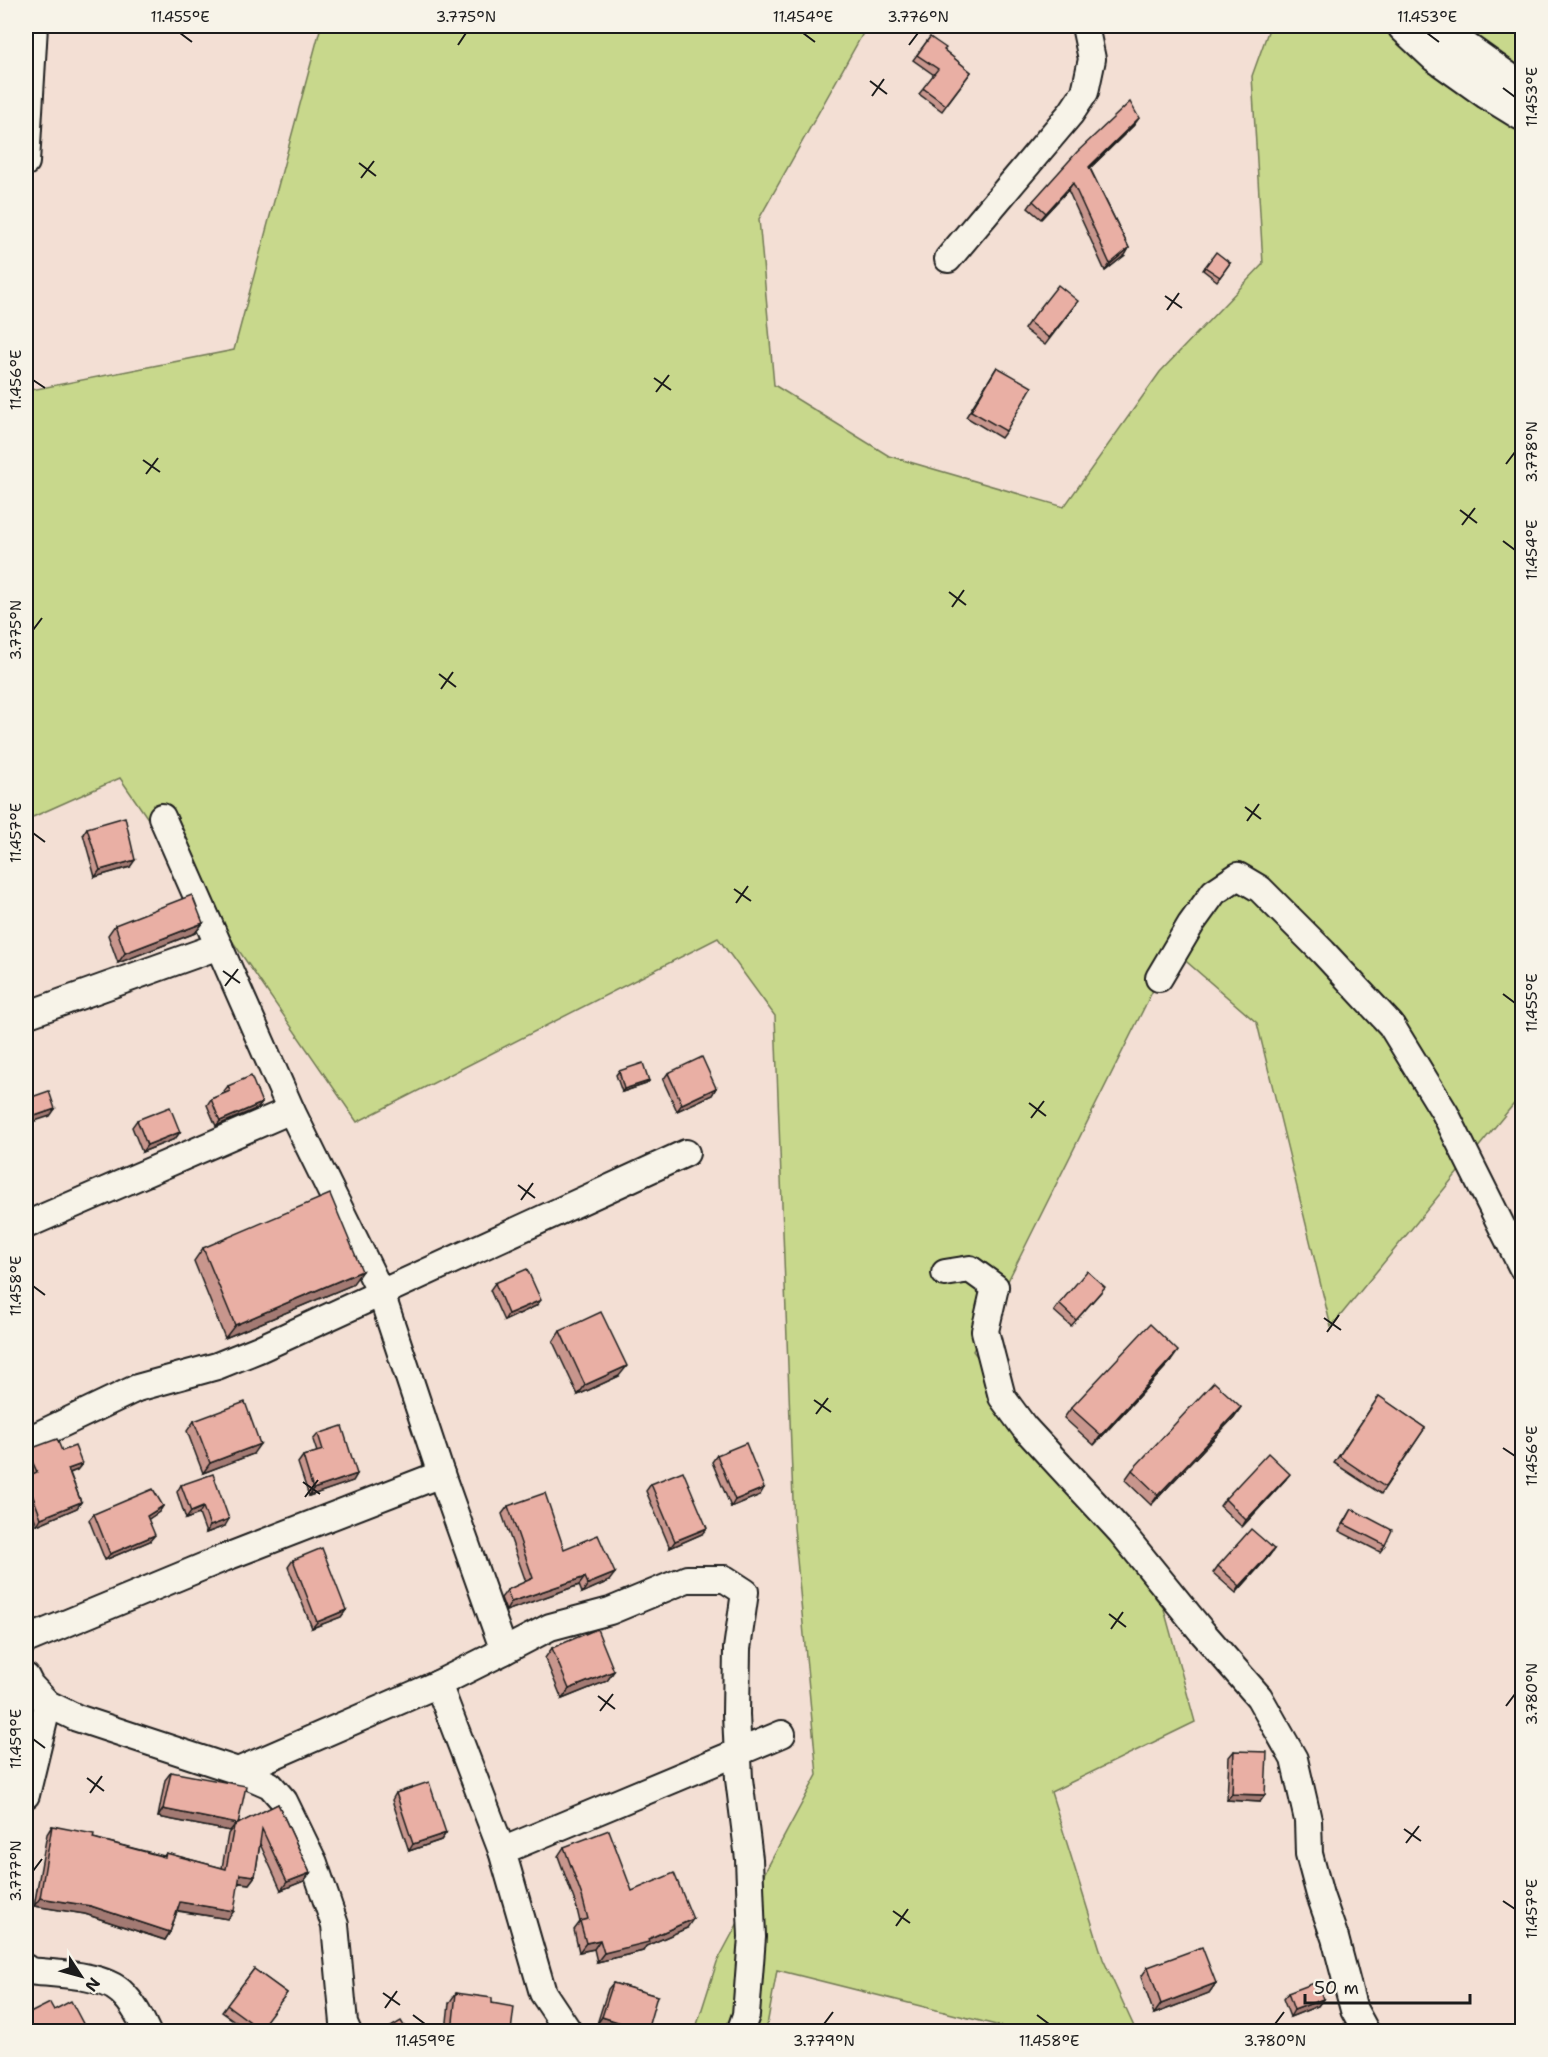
<svg xmlns="http://www.w3.org/2000/svg" width="1548" height="2057" viewBox="0 0 1548 2057" font-family="'Shantell Sans',sans-serif">
<style>
.green{fill:#c8d88c;stroke:#727a54;stroke-width:1.5}
.lines{fill:none;stroke-linecap:round;stroke-linejoin:round}
.minor-casing{stroke:#1c1c1c;stroke-width:30}
.tertiary-casing{stroke:#1c1c1c;stroke-width:36}
.minor{stroke:#f7f3e8;stroke-width:26}
.tertiary{stroke:#f7f3e8;stroke-width:32}
.wall{fill:#c8968d;stroke:#1c1c1c;stroke-width:1.5}
.shaded-wall{fill:#a37a73;stroke:#1c1c1c;stroke-width:1.5}
.building{fill:#e9afa4;stroke:#1c1c1c;stroke-width:1.5}
.ticks{fill:none;stroke:#1c1c1c;stroke-width:2}
.neatline{fill:none;stroke:#1c1c1c;stroke-width:2}
.ticks-label{font-size:15px;text-anchor:middle;fill:#1c1c1c}
</style>
<rect width="100%" height="100%" fill="#f3dfd4"/>
<filter id="ink" filterUnits="userSpaceOnUse"><feTurbulence type="fractalNoise" baseFrequency=".0167" numOctaves="2"/><feDisplacementMap in="SourceGraphic" scale="12" xChannelSelector="R" yChannelSelector="G"/><feConvolveMatrix kernelMatrix="1 2 1 2 8 2 1 2 1" color-interpolation-filters="sRGB"/></filter>
<g filter="url(#ink)">
<!-- green -->
<polygon class="green" points="321,26 867,26 759,219 774,385 889,456 1064,507 1160,372 1263,264 1252,76 1270,26 1522,26 1522,1094 1331,1327 1257,1023 1173,950 973,1351 1164,1609 1195,1722 1051,1792 1103,1959 1136,2031 1020,2031 777,1970 766,2031 695,2031 717,1962 817,1775 794,1527 775,1016 718,938 357,1122 120,778 26,820 26,391 234,350"/>
<g class="lines">
<!-- minor casing -->
<g class="minor-casing">
<g id="minor">
<polyline points="26,162 34,26"/>
<polyline points="948,259 1071,113 1085,92 1092,59 1085,26"/>
<polyline points="162,817 291,1110 381,1293 441,1474 504,1651 438,1684 502,1851 543,1993 569,2032"/>
<polyline points="1159,978 1191,924 1214,892 1238,876 1260,889 1323,952 1391,1025 1445,1113 1522,1267"/>
<polyline points="26,1015 219,946"/>
<polyline points="26,1225 291,1110"/>
<polyline points="945,1273 970,1269 995,1287 985,1331 1002,1397 1024,1427 1121,1532 1203,1633 1259,1697 1294,1759 1308,1820 1309,1854 1320,1895 1335,1938 1354,2010 1366,2032"/>
<polyline points="26,1441 137,1388 217,1366 259,1349 686,1153"/>
<polyline points="26,1640 224,1558 441,1474"/>
<polyline points="504,1651 550,1627 610,1611 687,1579 725,1579 745,1592 737,1649 736,1714 739,1779 749,1859 752,1937 746,2015 740,2032"/>
<polyline points="26,1677 30,1685 48,1704 77,1718 238,1771 270,1785 284,1801 314,1863 335,1925 344,2023 348,2032"/>
<polyline points="238,1771 438,1684"/>
<polyline points="26,1795 48,1704"/>
<polyline points="502,1851 782,1734"/>
<path d="M26,1968L29,1971C54,1974 103,1974 121,1992C133,2003 140,2017 147,2032"/>
</g>
</g>
<!-- tertiary casing -->
<g class="tertiary-casing">
<g id="tertiary">
<polyline points="1404,26 1436,56 1488,93 1522,114"/>
<polyline points="1440,26 1463,47 1522,89"/>
</g>
</g>
<!-- minor -->
<use href="#minor" class="minor"/>
<!-- tertiary -->
<use href="#tertiary" class="tertiary"/>
</g>
<!-- wall -->
<g class="wall">
<polygon points="930,37 944,50 971,72 942,111 919,94 934,75 913,60"/>
<polygon points="1134,125 1090,168 1129,248 1125,255 1105,271 1068,190 1041,219 1028,208 1033,201"/>
<polygon points="1230,263 1217,281 1203,270 1205,267"/>
<polygon points="1073,308 1045,345 1024,329 1029,322"/>
<polygon points="997,367 1006,431 1001,438 966,417"/>
<polygon points="87,828 130,867 95,877 83,834"/>
<polygon points="203,923 195,933 118,963 108,935 115,925"/>
<polygon points="619,1071 649,1081 646,1084 622,1092 616,1075"/>
<polygon points="668,1073 716,1088 712,1095 677,1111 663,1080"/>
<polygon points="228,1086 262,1103 258,1108 216,1126 207,1105 211,1099 225,1093 224,1091"/>
<polygon points="137,1120 180,1132 175,1139 142,1152 132,1127"/>
<polygon points="203,1248 352,1285 225,1338 194,1261"/>
<polygon points="495,1283 536,1306 504,1321 490,1290"/>
<polygon points="1100,1293 1071,1326 1054,1311 1059,1304"/>
<polygon points="560,1331 619,1376 578,1395 553,1342"/>
<polygon points="1171,1361 1094,1445 1064,1418 1071,1408"/>
<polygon points="1379,1396 1425,1428 1381,1494 1334,1463"/>
<polygon points="1241,1407 1234,1417 1151,1505 1125,1480 1132,1470"/>
<polygon points="194,1421 253,1454 203,1473 187,1431"/>
<polygon points="318,1434 357,1474 353,1481 309,1496 298,1463 303,1456 317,1452 313,1440"/>
<polygon points="27,1450 62,1451 82,1464 77,1470 70,1473 81,1502 77,1508 37,1525 26,1496 26,1477 31,1475 26,1463 26,1453"/>
<polygon points="717,1455 760,1495 731,1507 712,1462"/>
<polygon points="1285,1480 1242,1527 1220,1506 1225,1499"/>
<polygon points="651,1484 702,1534 670,1548 646,1491"/>
<polygon points="181,1485 225,1526 206,1533 199,1514 186,1519 177,1492"/>
<polygon points="163,1506 159,1512 148,1519 150,1541 105,1560 89,1520 94,1514"/>
<polygon points="508,1506 564,1549 609,1581 582,1593 579,1585 506,1611 501,1598 507,1590 526,1582 502,1514"/>
<polygon points="1352,1509 1385,1545 1380,1552 1339,1531"/>
<polygon points="1274,1549 1269,1556 1236,1593 1213,1573 1218,1566"/>
<polygon points="293,1560 346,1610 341,1617 312,1628 288,1567"/>
<polygon points="552,1648 614,1671 607,1681 562,1699 545,1658"/>
<polygon points="1234,1751 1260,1802 1227,1800 1229,1757"/>
<polygon points="171,1772 238,1824 278,1804 310,1873 304,1881 281,1890 260,1844 255,1876 249,1884 239,1883 228,1919 177,1911 170,1932 165,1940 85,1914 34,1906 47,1834 52,1826 93,1838 164,1856 166,1853 222,1868 228,1834 230,1831 158,1817 165,1780"/>
<polygon points="396,1793 446,1833 441,1840 409,1851 392,1800"/>
<polygon points="564,1847 632,1891 687,1928 646,1946 643,1951 597,1962 594,1949 579,1952 574,1930 580,1922 576,1905 558,1856"/>
<polygon points="1148,1967 1216,1983 1209,1993 1154,2014 1141,1977"/>
<polygon points="254,1969 287,1993 258,2031 249,2031 222,2012"/>
<polygon points="613,1983 657,1996 597,2024 608,1989"/>
<polygon points="456,1993 492,2003 511,2031 446,2031 449,2003"/>
<polygon points="1288,1993 1323,1999 1318,2006 1290,2017 1283,1999"/>
</g>
<!-- shaded-wall -->
<g class="shaded-wall">
<polygon points="1139,118 1134,125 1085,173 1089,167"/>
<polygon points="1073,183 1068,190 1041,219 1046,213"/>
<polygon points="1129,248 1125,255 1105,271 1110,264"/>
<polygon points="135,860 130,867 95,877 100,870"/>
<polygon points="203,923 195,933 118,963 125,953"/>
<polygon points="649,1081 646,1084 622,1092 624,1089"/>
<polygon points="716,1088 712,1095 677,1111 682,1104"/>
<polygon points="262,1103 258,1108 216,1126 220,1121"/>
<polygon points="55,1109 50,1116 26,1124 26,1119"/>
<polygon points="180,1132 175,1139 142,1152 147,1145"/>
<polygon points="362,1271 352,1285 225,1338 235,1325"/>
<polygon points="541,1300 536,1306 504,1321 508,1314"/>
<polygon points="1178,1351 1171,1361 1094,1445 1101,1435"/>
<polygon points="627,1366 619,1376 578,1395 585,1385"/>
<polygon points="1241,1407 1234,1417 1151,1505 1158,1495"/>
<polygon points="260,1444 253,1454 203,1473 210,1463"/>
<polygon points="82,1464 77,1470 64,1475 68,1469"/>
<polygon points="357,1474 353,1481 309,1496 313,1489"/>
<polygon points="1290,1474 1285,1480 1242,1527 1246,1520"/>
<polygon points="764,1488 760,1495 731,1507 735,1500"/>
<polygon points="81,1502 77,1508 37,1525 41,1518"/>
<polygon points="163,1506 159,1512 143,1523 147,1516"/>
<polygon points="203,1507 199,1514 186,1519 191,1512"/>
<polygon points="229,1519 225,1526 206,1533 210,1526"/>
<polygon points="707,1528 702,1534 670,1548 675,1541"/>
<polygon points="155,1535 150,1541 105,1560 110,1554"/>
<polygon points="1274,1549 1269,1556 1236,1593 1240,1586"/>
<polygon points="615,1573 609,1581 582,1593 588,1584"/>
<polygon points="585,1577 579,1585 506,1611 511,1602"/>
<polygon points="346,1610 341,1617 312,1628 317,1622"/>
<polygon points="614,1671 607,1681 562,1699 569,1689"/>
<polygon points="1232,1794 1265,1795 1260,1802 1227,1800"/>
<polygon points="163,1809 238,1824 234,1826 230,1831 158,1817"/>
<polygon points="446,1833 441,1840 409,1851 413,1844"/>
<polygon points="310,1873 304,1881 281,1890 287,1882"/>
<polygon points="240,1874 255,1876 249,1884 235,1882"/>
<polygon points="40,1898 91,1906 170,1932 165,1940 85,1914 34,1906"/>
<polygon points="180,1902 234,1911 228,1919 174,1910"/>
<polygon points="693,1919 687,1928 646,1946 643,1951 597,1962 604,1953 648,1939"/>
<polygon points="600,1940 594,1949 579,1952 586,1943"/>
<polygon points="1216,1983 1209,1993 1154,2014 1161,2004"/>
<polygon points="1323,1999 1318,2006 1290,2017 1294,2010"/>
<polygon points="602,2017 647,2031 623,2031 597,2024"/>
</g>
<!-- building -->
<g class="building">
<polygon points="930,37 946,48 944,50 971,72 946,105 923,88 938,69 917,55"/>
<polygon points="1130,102 1139,118 1089,167 1129,248 1110,264 1073,183 1046,213 1033,201 1077,152"/>
<polygon points="1216,252 1230,263 1220,277 1205,267"/>
<polygon points="1058,285 1078,301 1049,338 1029,322"/>
<polygon points="997,367 1032,387 1006,431 971,411"/>
<polygon points="125,817 135,860 100,870 87,828"/>
<polygon points="192,895 203,923 125,953 115,925"/>
<polygon points="702,1057 716,1088 682,1104 668,1073"/>
<polygon points="643,1063 649,1081 624,1089 619,1071"/>
<polygon points="251,1076 262,1103 220,1121 211,1099 230,1091 228,1086"/>
<polygon points="49,1091 55,1109 26,1119 26,1099"/>
<polygon points="170,1107 180,1132 147,1145 137,1120"/>
<polygon points="330,1194 362,1271 235,1325 203,1248"/>
<polygon points="527,1269 541,1300 508,1314 495,1283"/>
<polygon points="1087,1271 1105,1287 1076,1320 1059,1304"/>
<polygon points="601,1312 627,1366 585,1385 560,1331"/>
<polygon points="1150,1324 1178,1351 1101,1435 1071,1408"/>
<polygon points="1214,1382 1241,1407 1158,1495 1132,1470"/>
<polygon points="1379,1396 1425,1428 1385,1487 1339,1456"/>
<polygon points="245,1402 260,1444 210,1463 194,1421"/>
<polygon points="342,1426 357,1474 313,1489 303,1456 323,1450 318,1434"/>
<polygon points="57,1439 62,1451 75,1446 82,1464 68,1469 81,1502 41,1518 26,1478 26,1477 37,1472 27,1450"/>
<polygon points="746,1443 764,1488 735,1500 717,1455"/>
<polygon points="1268,1453 1290,1474 1246,1520 1225,1499"/>
<polygon points="683,1471 707,1528 675,1541 651,1484"/>
<polygon points="213,1474 229,1519 210,1526 203,1507 191,1512 181,1485"/>
<polygon points="153,1489 163,1506 147,1516 155,1535 110,1554 94,1514"/>
<polygon points="545,1493 564,1549 598,1535 615,1573 588,1584 585,1577 511,1602 507,1590 533,1578 508,1506"/>
<polygon points="1352,1509 1392,1530 1385,1545 1344,1524"/>
<polygon points="1251,1529 1274,1549 1240,1586 1218,1566"/>
<polygon points="322,1548 346,1610 317,1622 293,1560"/>
<polygon points="597,1629 614,1671 569,1689 552,1648"/>
<polygon points="1234,1751 1267,1752 1265,1795 1232,1794"/>
<polygon points="171,1772 246,1786 238,1824 278,1804 310,1873 287,1882 262,1829 255,1876 240,1874 234,1911 180,1902 170,1932 91,1906 40,1898 52,1826 94,1834 93,1838 165,1857 166,1853 226,1869 234,1826 238,1824 163,1809"/>
<polygon points="429,1782 446,1833 413,1844 396,1793"/>
<polygon points="609,1830 632,1891 674,1873 693,1919 648,1939 649,1942 604,1953 600,1940 586,1943 580,1921 588,1919 582,1896 564,1847"/>
<polygon points="1202,1947 1216,1983 1161,2004 1148,1967"/>
<polygon points="254,1969 287,1993 260,2029 227,2005"/>
<polygon points="1317,1982 1323,1999 1294,2010 1288,1993"/>
<polygon points="613,1983 657,1996 647,2031 602,2017"/>
<polygon points="456,1993 492,1998 492,2003 514,2007 511,2031 452,2031"/>
<polygon points="71,2001 87,2031 26,2031 26,2015 50,2003 54,2010"/>
<polygon points="401,2021 407,2031 384,2031"/>
</g>
</g>
<!-- ticks -->
<path class="ticks" d="M180,33L192,42M803,33L815,42M1427,33L1439,42M458,45L466,33M909,45L918,33M870,81L887,94M1503,88L1515,97M872,96L884,79M359,163L376,176M361,178L374,161M1165,296L1182,308M1167,310L1179,293M654,378L671,390M33,380L45,388M656,392L669,375M143,460L160,472M1506,464L1515,452M146,474L158,458M1460,510L1477,523M1462,525L1475,508M1503,541L1515,550M949,592L966,605M952,607L964,590M33,630L42,618M439,674L456,687M441,689L453,672M1245,807L1261,819M1247,821L1259,804M33,833L45,842M734,889L751,901M736,903L748,886M223,971L240,983M225,986L238,969M1503,994L1515,1003M1029,1103L1046,1116M1031,1118L1044,1101M518,1185L535,1198M521,1200L533,1183M33,1286L45,1295M1324,1318L1341,1330M1327,1332L1339,1315M814,1400L831,1412M816,1414L828,1398M1503,1448L1515,1456M303,1482L320,1494M305,1497L318,1480M1109,1614L1126,1627M1111,1629L1123,1612M598,1696L615,1709M1506,1706L1515,1694M600,1711L613,1694M33,1739L45,1748M87,1778L104,1791M90,1793L102,1776M1404,1829L1421,1841M1406,1843L1419,1826M33,1871L42,1859M1503,1901L1515,1909M893,1911L910,1923M896,1926L908,1909M383,1993L400,2005M385,2008L397,1991M413,2015L425,2024M1037,2015L1049,2024M824,2024L833,2012M1275,2024L1284,2012"/>
<!-- margin -->
<rect width="1548" height="2057" fill="none" stroke="#f7f3e8" stroke-width="66"/>
<!-- north arrow -->
<g transform="translate(81 1976) rotate(126)" stroke="#f7f3e8" stroke-width="4.5" paint-order="stroke">
<path d="M0-4.5L10 22L0 15L-10 22Z" fill="#1c1c1c"/>
<text y="-9" font-size="16" font-weight="bold" text-anchor="middle" fill="#1c1c1c">N</text>
</g>
<!-- scale -->
<path d="M1305 1994v9h165v-9" fill="none" stroke="#1c1c1c" stroke-width="3"/>
<text x="1314" y="1994" font-size="18" fill="#1c1c1c" stroke="#f7f3e8" stroke-width="4.5" paint-order="stroke">50 m</text>
<rect x="33" y="33" width="1482" height="1991" class="neatline"/>
<g class="ticks-label">
<text x="180" y="22">11.455°E</text>
<text x="466" y="22">3.775°N</text>
<text x="803" y="22">11.454°E</text>
<text x="918" y="22">3.776°N</text>
<text x="1427" y="22">11.453°E</text>
<text transform="translate(1532 97) rotate(-90)" y="5">11.453°E</text>
<text transform="translate(16 380) rotate(-90)" y="5">11.456°E</text>
<text transform="translate(1532 452) rotate(-90)" y="5">3.778°N</text>
<text transform="translate(1532 550) rotate(-90)" y="5">11.454°E</text>
<text transform="translate(16 630) rotate(-90)" y="5">3.775°N</text>
<text transform="translate(16 833) rotate(-90)" y="5">11.457°E</text>
<text transform="translate(1532 1003) rotate(-90)" y="5">11.455°E</text>
<text transform="translate(16 1286) rotate(-90)" y="5">11.458°E</text>
<text transform="translate(1532 1456) rotate(-90)" y="5">11.456°E</text>
<text transform="translate(1532 1694) rotate(-90)" y="5">3.780°N</text>
<text transform="translate(16 1739) rotate(-90)" y="5">11.459°E</text>
<text transform="translate(16 1871) rotate(-90)" y="5">3.777°N</text>
<text transform="translate(1532 1909) rotate(-90)" y="5">11.457°E</text>
<text x="425" y="2046">11.459°E</text>
<text x="824" y="2046">3.779°N</text>
<text x="1049" y="2046">11.458°E</text>
<text x="1275" y="2046">3.780°N</text>
</g>
</svg>
